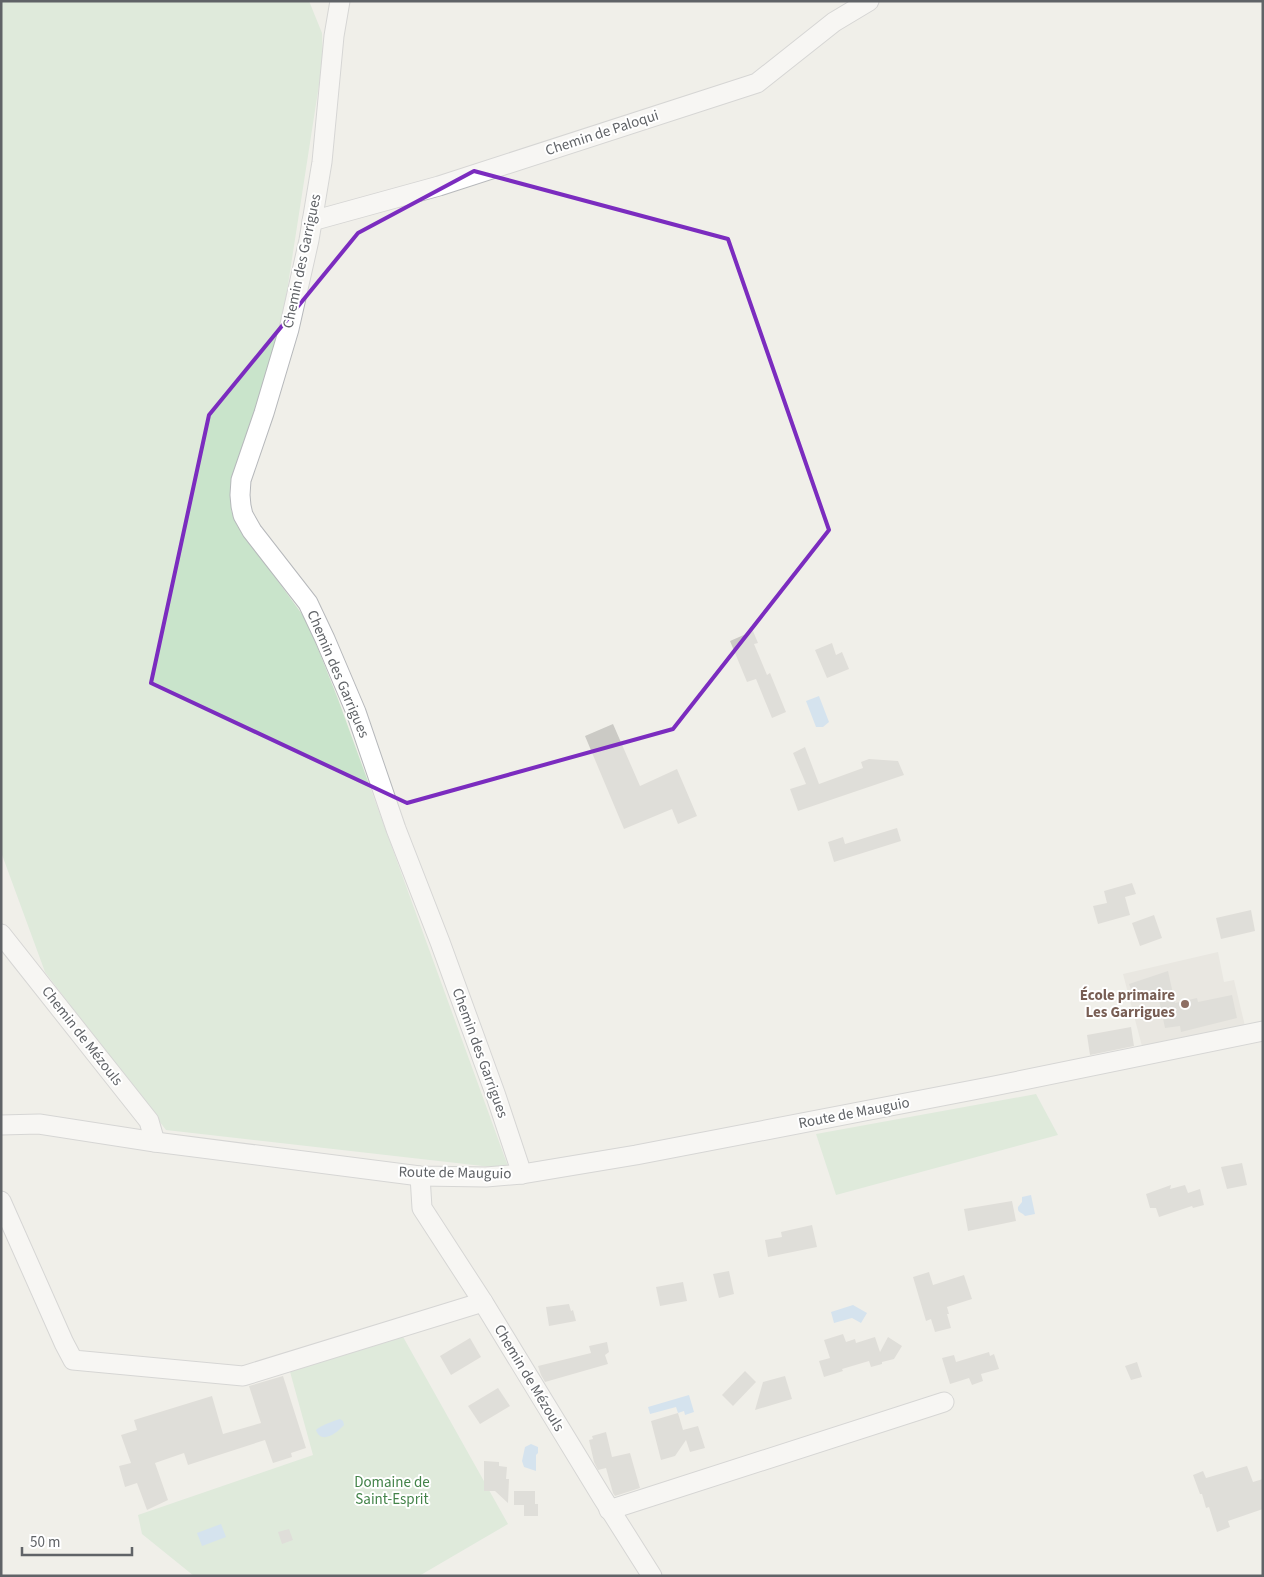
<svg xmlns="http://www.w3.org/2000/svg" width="1264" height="1577" viewBox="0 0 1264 1577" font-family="'Source Sans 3',sans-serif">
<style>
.education{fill:#dfded7}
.green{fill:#c9e4cb}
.water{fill:#b4d5f4}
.building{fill:#cbcac5}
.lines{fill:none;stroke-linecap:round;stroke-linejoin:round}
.minor-casing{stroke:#b6b8bb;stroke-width:21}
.minor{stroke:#fff;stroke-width:19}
.marked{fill:none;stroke:#7b2cbf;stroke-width:4;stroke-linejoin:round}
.education-dot{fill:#8d6e63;stroke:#fff;stroke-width:2}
.labels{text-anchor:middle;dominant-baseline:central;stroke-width:4;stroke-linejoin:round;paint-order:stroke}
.street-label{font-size:15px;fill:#606367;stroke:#fff}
.education-label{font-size:15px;font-weight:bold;fill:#785e54;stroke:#fff;text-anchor:end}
.park-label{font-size:15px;fill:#438349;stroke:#fff}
</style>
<rect width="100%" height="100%" fill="#f0efe9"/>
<!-- education -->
<polygon class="education" points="1218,952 1224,982 1234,980 1245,1026 1143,1050 1123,974"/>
<!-- green -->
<g class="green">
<polygon points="1,1 309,1 322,33 323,59 285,304 231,510 237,525 307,621 338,699 509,1169 166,1130 45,972 1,852"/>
<polygon points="1036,1094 1058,1135 836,1195 816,1134"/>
<polygon points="402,1335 508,1524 419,1576 194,1576 142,1534 138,1515 313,1455 289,1368"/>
</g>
<!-- water -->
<g class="water">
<polygon points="819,696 829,722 823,727 816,727 806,701"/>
<path d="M1031,1195L1035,1214L1025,1216C1022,1212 1017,1213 1018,1207L1022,1202V1197Z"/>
<polygon points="853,1305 867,1313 861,1323 852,1318 834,1323 831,1312"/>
<polygon points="689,1395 694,1412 685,1415 684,1411 678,1413 676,1407 650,1414 648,1407"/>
<path d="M340,1419L343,1421L344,1425C337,1433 321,1445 316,1430C318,1427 335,1420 340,1419Z"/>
<polygon points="531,1444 538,1447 538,1453 536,1455 536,1471 524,1467 522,1461 525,1447"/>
<polygon points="221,1524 226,1537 202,1546 197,1533"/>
</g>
<!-- building -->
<g class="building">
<polygon points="753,631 758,643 754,644 767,675 770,673 786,712 772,718 756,679 747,682 730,641"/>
<polygon points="832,643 836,655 842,652 849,669 827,678 815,650"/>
<polygon points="613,724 640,786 677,769 697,816 678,824 672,809 624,829 585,736"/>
<polygon points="805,747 819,784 863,768 861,762 869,759 898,761 904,775 798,811 790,789 806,784 793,753"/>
<polygon points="897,828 901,841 834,862 828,842 843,837 845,844"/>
<polygon points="1132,883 1136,894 1125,897 1130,915 1098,924 1093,906 1107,903 1104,891"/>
<polygon points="1251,910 1255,931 1221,939 1216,918"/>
<polygon points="1154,915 1162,938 1140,946 1132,923"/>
<polygon points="1168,971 1175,1003 1197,998 1198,1002 1232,995 1237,1018 1181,1032 1180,1026 1165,1028 1158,995 1136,1002 1129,984"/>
<polygon points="1131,1027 1134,1046 1090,1055 1087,1035"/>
<polygon points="1242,1163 1247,1185 1227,1189 1221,1167"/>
<polygon points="1171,1185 1170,1189 1185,1185 1188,1193 1200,1189 1204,1205 1193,1208 1192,1206 1159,1217 1156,1208 1150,1208 1146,1194"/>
<polygon points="1012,1201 1016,1221 968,1231 964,1209"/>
<polygon points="812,1225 817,1247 768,1257 765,1240 782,1237 781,1232"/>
<polygon points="729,1271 734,1294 719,1298 713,1274"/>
<polygon points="929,1272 933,1285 964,1275 972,1299 947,1307 949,1314 947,1314 951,1328 935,1332 931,1319 926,1321 913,1277"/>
<polygon points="683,1282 687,1301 660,1306 656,1287"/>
<polygon points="569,1304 571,1311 573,1310 576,1321 549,1326 546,1307"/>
<polygon points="843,1334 846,1342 855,1339 856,1343 875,1337 880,1352 888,1337 902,1346 894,1359 882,1362 882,1364 871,1367 869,1361 842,1369 843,1371 824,1377 819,1361 830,1358 824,1340"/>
<polygon points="470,1338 481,1357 451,1375 440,1356"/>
<polygon points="607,1342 609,1352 605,1355 608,1364 545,1382 541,1375 538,1366 591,1353 589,1346"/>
<polygon points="989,1352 990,1356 994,1354 999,1369 981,1374 983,1381 972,1385 969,1378 950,1384 942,1358 954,1355 956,1362"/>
<polygon points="1137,1362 1142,1377 1131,1380 1125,1366"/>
<polygon points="745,1371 756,1382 733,1406 722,1395"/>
<polygon points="283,1376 306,1448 291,1453 292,1457 273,1463 265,1440 188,1465 184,1453 155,1463 168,1500 147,1510 137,1483 125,1487 119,1466 131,1463 121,1435 137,1430 134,1420 212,1396 223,1434 261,1423 249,1386"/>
<polygon points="785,1376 792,1399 755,1410 763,1382"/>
<polygon points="498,1388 510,1406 480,1424 468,1406"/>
<polygon points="678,1413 683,1430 698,1426 705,1448 690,1452 686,1440 675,1456 661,1460 651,1421"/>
<polygon points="606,1432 612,1457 630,1453 640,1488 615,1496 613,1493 606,1468 598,1470 594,1462 589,1440 593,1439 592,1436"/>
<polygon points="484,1461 499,1462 499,1466 507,1467 506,1479 509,1479 508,1503 495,1491 484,1491"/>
<polygon points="1247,1466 1253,1482 1263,1479 1263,1509 1228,1521 1230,1527 1217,1532 1209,1507 1206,1508 1202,1494 1200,1494 1193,1475 1203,1471 1206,1478"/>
<polygon points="514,1491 535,1491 535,1504 538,1504 538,1516 524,1516 524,1505 514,1505"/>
<polygon points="289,1529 293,1540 282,1544 278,1532"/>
</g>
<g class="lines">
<!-- minor casing -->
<g class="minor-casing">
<g id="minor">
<polyline points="340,1 334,36 322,162 309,240 289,329 264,413 241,480 240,495 241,506 243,515 252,531 308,603 325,639 356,712 396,829 440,942 495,1093 522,1174"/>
<polyline points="312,221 439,186 757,83 834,22 869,1"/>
<polyline points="1,934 149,1121 155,1142"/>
<polyline points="1,1125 39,1124 155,1142 420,1176 486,1177 522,1174 636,1155 994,1086 1263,1031"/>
<polyline points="420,1176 422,1208 483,1302 602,1497 652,1576"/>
<polyline points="1,1201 64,1343 73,1360 243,1376 483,1302"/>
<polyline points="609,1510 944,1402"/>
</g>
</g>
<!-- minor -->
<use href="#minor" class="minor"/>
</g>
<!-- marked area -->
<path d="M0 0H1264V1577H0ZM474,171L728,239L829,530L673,729L407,803L151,683L209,415L358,233Z" fill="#f0efe9" fill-opacity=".55" fill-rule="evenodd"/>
<path class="marked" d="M474,171L728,239L829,530L673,729L407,803L151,683L209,415L358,233Z"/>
<!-- markers -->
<circle class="education-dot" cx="1185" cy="1004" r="5"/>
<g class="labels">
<!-- street labels -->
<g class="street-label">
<text transform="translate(602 133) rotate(-18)">Chemin de Paloqui</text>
<text transform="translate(302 261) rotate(-78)">Chemin des Garrigues</text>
<text transform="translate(338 674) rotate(67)">Chemin des Garrigues</text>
<text transform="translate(82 1036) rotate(52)">Chemin de Mézouls</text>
<text transform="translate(480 1053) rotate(70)">Chemin des Garrigues</text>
<text transform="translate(854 1113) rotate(-11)">Route de Mauguio</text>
<text transform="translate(455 1173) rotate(1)">Route de Mauguio</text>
<text transform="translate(529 1378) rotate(59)">Chemin de Mézouls</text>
</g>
<!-- education labels -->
<g class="education-label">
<text x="1175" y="995">École primaire<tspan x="1175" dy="17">Les Garrigues</tspan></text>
</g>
<!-- park labels -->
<g class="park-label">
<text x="392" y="1482">Domaine de<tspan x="392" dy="17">Saint-Esprit</tspan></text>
</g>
</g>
<!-- border -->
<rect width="1264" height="1577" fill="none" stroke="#606367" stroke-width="5"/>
<!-- scale -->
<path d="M22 1547v8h110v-8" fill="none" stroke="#606367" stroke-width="2.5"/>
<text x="30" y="1547" font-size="15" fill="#606367" stroke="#ffffff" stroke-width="4" paint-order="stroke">50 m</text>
</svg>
